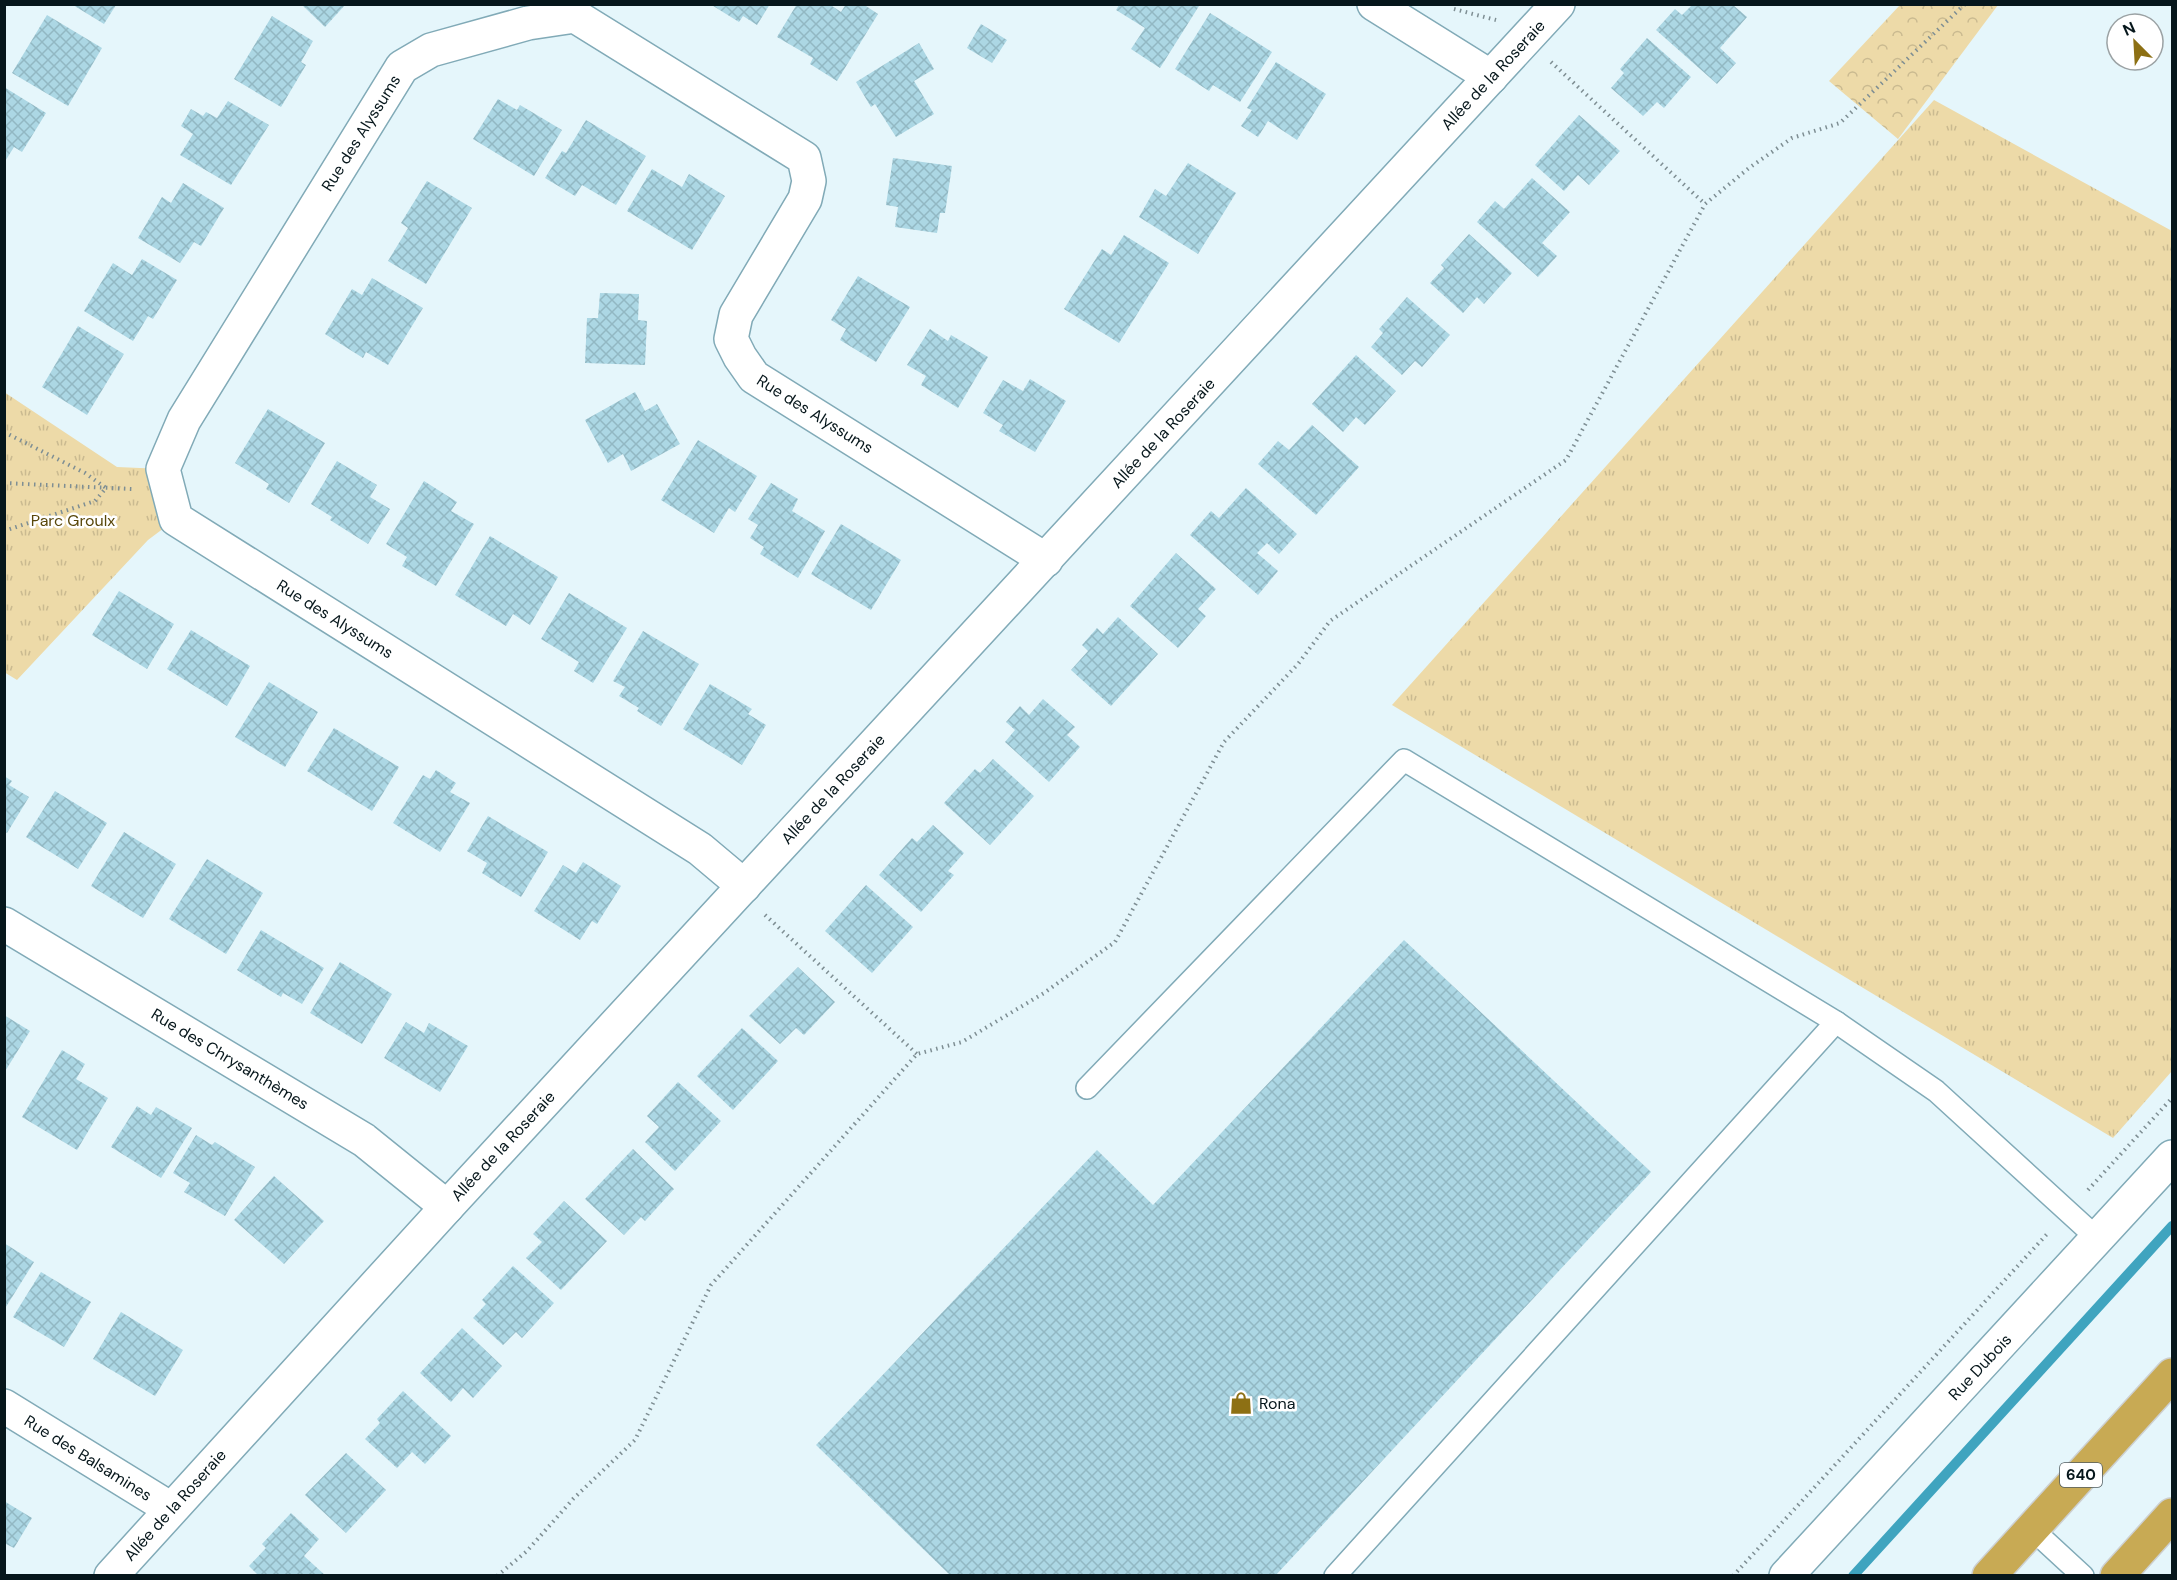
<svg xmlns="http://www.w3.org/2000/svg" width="2177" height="1580" viewBox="0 0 2177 1580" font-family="'DM Sans',sans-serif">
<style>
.grass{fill:url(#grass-tufts)}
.forest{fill:url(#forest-crowns)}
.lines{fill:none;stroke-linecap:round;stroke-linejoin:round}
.stream{stroke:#3fa4bf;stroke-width:10}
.building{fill:url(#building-cross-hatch)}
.lane-casing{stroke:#81aab7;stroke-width:24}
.street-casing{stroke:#81aab7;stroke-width:36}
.secondary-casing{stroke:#81aab7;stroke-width:36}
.highway-casing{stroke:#cdd0d1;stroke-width:36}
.path{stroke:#7e8e93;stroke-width:4;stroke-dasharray:1.5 4.5;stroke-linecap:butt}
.lane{stroke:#fff;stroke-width:21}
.street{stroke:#fff;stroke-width:33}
.secondary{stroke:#fff;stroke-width:33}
.highway{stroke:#c8aa54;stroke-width:33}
.labels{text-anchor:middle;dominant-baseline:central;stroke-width:5;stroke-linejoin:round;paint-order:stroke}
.shield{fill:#fff;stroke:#515c5f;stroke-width:1.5}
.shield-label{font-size:15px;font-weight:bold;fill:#06161b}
.street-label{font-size:16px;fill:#06161b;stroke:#fff}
.park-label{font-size:16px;fill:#59470a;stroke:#fff}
.poi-label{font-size:16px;fill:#06161b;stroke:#fff;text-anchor:start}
</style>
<defs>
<pattern id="grass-tufts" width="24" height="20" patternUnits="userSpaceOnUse" patternTransform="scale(1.5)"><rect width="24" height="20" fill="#eddaa8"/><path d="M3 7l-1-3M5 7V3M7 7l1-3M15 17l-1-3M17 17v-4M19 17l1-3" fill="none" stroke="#caba90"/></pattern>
<pattern id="forest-crowns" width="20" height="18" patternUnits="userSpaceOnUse" patternTransform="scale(1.5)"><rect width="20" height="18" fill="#eddaa8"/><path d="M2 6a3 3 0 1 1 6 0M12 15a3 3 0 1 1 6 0" fill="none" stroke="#caba90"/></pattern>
<pattern id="building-cross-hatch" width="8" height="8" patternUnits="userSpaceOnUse" patternTransform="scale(1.5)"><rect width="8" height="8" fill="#acd7e4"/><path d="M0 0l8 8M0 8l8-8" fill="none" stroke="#92b8c3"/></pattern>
</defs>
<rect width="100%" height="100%" fill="#e5f6fb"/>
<!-- grass -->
<g class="grass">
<polygon points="1934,100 2172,231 2172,1071 2113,1138 1392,705"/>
<polygon points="4,392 117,467 163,469 176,519 148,540 17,680 4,672"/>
</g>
<!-- forest -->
<polygon class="forest" points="1900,5 1998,5 1898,139 1829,81"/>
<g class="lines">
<!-- stream -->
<polyline class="stream" points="1853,1576 2172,1226"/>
</g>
<!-- building -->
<g class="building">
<polygon points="301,4 346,4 325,27"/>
<polygon points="710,4 770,4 757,25 743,16 739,22"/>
<polygon points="797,4 829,4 841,12 846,4 863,4 878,14 837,81 810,64 813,58 777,37"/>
<polygon points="73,5 116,5 104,24"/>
<polygon points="1119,5 1196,5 1199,6 1160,68 1131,49 1145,28 1116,10"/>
<polygon points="1692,5 1733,5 1747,17 1720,48 1736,63 1717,84 1656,30 1675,9 1682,15"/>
<polygon points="1210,13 1272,52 1240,102 1213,85 1209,91 1175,69"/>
<polygon points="47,15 102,48 68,106 12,73"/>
<polygon points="272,16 313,41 301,62 306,65 281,107 234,79"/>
<polygon points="981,24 1007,40 992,63 967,48"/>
<polygon points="1647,38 1691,77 1664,108 1657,102 1643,116 1611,88 1624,73 1620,69"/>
<polygon points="919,43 934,69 914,81 934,114 896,137 875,104 871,107 856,82"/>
<polygon points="1276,62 1326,94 1297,140 1268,121 1258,137 1241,126 1252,110 1247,108"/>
<polygon points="4,87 46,113 22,152 14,147 4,163"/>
<polygon points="498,99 517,110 520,105 562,130 534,176 473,139"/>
<polygon points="228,101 269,125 231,185 180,155 193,134 181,126 191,109 203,116 206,112 217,118"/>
<polygon points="1579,115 1620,151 1589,185 1578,175 1564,191 1535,165"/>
<polygon points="586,120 646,156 616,205 582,185 575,196 545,178 562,151 566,153"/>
<polygon points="893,158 952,166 945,213 940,213 937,233 895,227 898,207 886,205"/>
<polygon points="1188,163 1236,193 1198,254 1139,217 1155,189 1166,196"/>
<polygon points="652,169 682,187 689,174 725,196 692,250 627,211"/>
<polygon points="1532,178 1570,212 1542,243 1557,256 1538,277 1477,222 1495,201 1504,209"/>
<polygon points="427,181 472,208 426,284 388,261 408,228 401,223"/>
<polygon points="183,183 224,208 201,246 194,242 180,263 138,238 162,197 171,203"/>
<polygon points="1469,234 1512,273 1484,304 1477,297 1463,313 1430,283 1444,268 1441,265"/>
<polygon points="1124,235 1169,263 1119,343 1064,309 1102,249 1111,255"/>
<polygon points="142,259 177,280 153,319 148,316 133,341 84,311 113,263 132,275"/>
<polygon points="858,276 910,307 876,362 840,340 846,329 831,320"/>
<polygon points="372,278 423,308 388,365 366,352 363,358 325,334 352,289 362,295"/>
<polygon points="600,293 639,294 638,320 647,321 645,365 585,363 587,318 598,318"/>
<polygon points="1407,297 1450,335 1422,367 1415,361 1402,375 1371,347 1383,333 1379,329"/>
<polygon points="78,326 124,354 87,415 42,387"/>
<polygon points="930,329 948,341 951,335 988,357 958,408 921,385 926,376 907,365"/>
<polygon points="1356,355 1396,391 1365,425 1356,417 1343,432 1312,404"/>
<polygon points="1030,379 1066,401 1035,452 999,431 1003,425 983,413 1003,380 1023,391"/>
<polygon points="635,392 645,411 657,404 680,444 631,471 623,454 608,463 585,420"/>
<polygon points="268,409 325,443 289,503 266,489 269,484 235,463"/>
<polygon points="1312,425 1359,467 1316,515 1258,464 1278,441 1289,450"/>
<polygon points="698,440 757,476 735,512 729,508 714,533 661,500"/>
<polygon points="337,461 377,485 370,497 390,509 368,544 330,520 332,517 311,504"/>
<polygon points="424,481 457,502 451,511 474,524 436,586 402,566 407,557 386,544"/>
<polygon points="771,483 798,499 792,511 825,531 798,578 760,554 764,547 750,538 758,525 748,519"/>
<polygon points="1246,488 1297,534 1279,554 1267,543 1257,553 1278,571 1258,595 1190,535 1211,511 1219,518"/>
<polygon points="841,524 901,560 871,610 811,574"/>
<polygon points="490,536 558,577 530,625 513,614 506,626 455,595"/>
<polygon points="1176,553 1216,589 1198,609 1206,616 1178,648 1130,606"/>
<polygon points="119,591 174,624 147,669 92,635"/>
<polygon points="569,593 627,628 593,683 574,671 579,662 541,639"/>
<polygon points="1118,617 1158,654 1111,706 1071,670 1088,651 1082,645 1097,628 1103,634"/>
<polygon points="191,630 250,666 227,706 167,669"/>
<polygon points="643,631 699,664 661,726 637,711 639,708 619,696 625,687 613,681"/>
<polygon points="269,682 318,712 285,767 235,737"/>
<polygon points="710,684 752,709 748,714 766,725 742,765 683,729"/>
<polygon points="1043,699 1075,727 1067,735 1080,747 1049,782 1005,742 1015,730 1006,722 1020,706 1029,715"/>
<polygon points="334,728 399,767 372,811 307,771"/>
<polygon points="993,759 1034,796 990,845 944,803 975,769 980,773"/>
<polygon points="436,770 456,783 450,792 470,803 440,852 393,823 423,775 430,779"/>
<polygon points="4,776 12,781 9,785 29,797 7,833 4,831"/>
<polygon points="55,791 107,823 78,869 26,837"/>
<polygon points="488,816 548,852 521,897 482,873 487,863 467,851"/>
<polygon points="933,825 964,853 948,871 954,875 921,912 879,875 912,838 917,842"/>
<polygon points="124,832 176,864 143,918 91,886"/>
<polygon points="207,859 263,893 226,954 169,919"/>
<polygon points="583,862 621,886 597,924 592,921 580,940 534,911 563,865 576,873"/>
<polygon points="866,885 913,927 872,973 825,931"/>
<polygon points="261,930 324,968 302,1004 283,993 281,997 237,970"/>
<polygon points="1404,940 1651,1172 1275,1576 951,1576 816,1445 1097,1150 1153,1205"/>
<polygon points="340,962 392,994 362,1044 310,1013"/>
<polygon points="798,967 835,1002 804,1035 796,1028 780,1044 749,1016"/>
<polygon points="4,1015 30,1031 4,1073"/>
<polygon points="406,1022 424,1033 429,1023 468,1046 440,1092 384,1058"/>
<polygon points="742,1028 778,1061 733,1110 697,1076"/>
<polygon points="62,1050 85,1064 76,1079 108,1098 77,1150 22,1117"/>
<polygon points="678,1082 721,1121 675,1171 645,1142 659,1127 647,1116"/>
<polygon points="137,1106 151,1115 156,1107 192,1128 161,1178 111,1147"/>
<polygon points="196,1135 212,1145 215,1142 255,1167 225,1216 184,1192 190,1183 173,1173"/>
<polygon points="633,1149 674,1189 645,1221 641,1217 624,1235 585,1199"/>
<polygon points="274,1176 324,1221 284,1264 234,1220"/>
<polygon points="564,1201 607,1241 561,1290 526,1258 542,1242 533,1234"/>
<polygon points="4,1243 34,1262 4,1310"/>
<polygon points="513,1266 554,1303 522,1338 516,1332 503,1345 473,1318 486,1304 482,1300"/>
<polygon points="41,1272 91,1302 64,1347 13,1317"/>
<polygon points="121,1312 183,1350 155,1396 93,1359"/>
<polygon points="462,1328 502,1366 473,1398 463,1388 451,1402 420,1373"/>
<polygon points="403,1391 451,1436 425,1464 412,1452 397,1468 365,1439 380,1423 377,1419"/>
<polygon points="346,1453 386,1490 346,1533 305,1495"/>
<polygon points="4,1501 32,1518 14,1548 4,1543"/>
<polygon points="291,1513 319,1539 304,1556 326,1576 259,1576 249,1566 266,1548 262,1544"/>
</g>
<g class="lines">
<!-- lane casing -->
<g class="lane-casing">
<g id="lane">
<polyline points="1087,1088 1404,760 1836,1022 1936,1091 2098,1239"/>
<polyline points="2032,1529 2083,1576"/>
<polyline points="1335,1576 1836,1022"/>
</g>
</g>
<!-- street casing -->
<g class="street-casing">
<g id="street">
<polyline points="1374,4 1491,77"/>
<polyline points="744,886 700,849 176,519 163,469 184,420 402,67 431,50 528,23 575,16 804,158 809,181 805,199 736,315 731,339 740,357 754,377 1046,560"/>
<polyline points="4,924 364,1140 447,1207"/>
<polyline points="4,1406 171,1509"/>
<polyline points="111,1576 447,1207 1558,4"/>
</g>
</g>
<!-- secondary casing -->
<g class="secondary-casing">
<polyline id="secondary" points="1786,1576 2172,1157"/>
</g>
<!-- highway casing -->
<g class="highway-casing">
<g id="highway">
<polyline points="1989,1576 2172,1375"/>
<polyline points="2117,1576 2172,1515"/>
</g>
</g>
<!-- path -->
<g class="path">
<polyline points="1454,9 1496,20"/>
<polyline points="1551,62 1705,204"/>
<polyline points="4,432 85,473 106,488 95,501 4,531"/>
<polyline points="4,483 132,489"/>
<polyline points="765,915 917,1054"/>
<polyline points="2088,1190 2172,1098"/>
<polyline points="497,1576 527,1551 573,1499 635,1440 711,1285 917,1054 962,1042 1044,993 1115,942 1224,742 1298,664 1330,621 1566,460 1705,204 1749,168 1792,138 1840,123 1965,4"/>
<polyline points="1733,1576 2048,1233"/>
</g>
<!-- lane -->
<use href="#lane" class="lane"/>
<!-- street -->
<use href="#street" class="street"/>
<!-- secondary -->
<use href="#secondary" class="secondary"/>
<!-- highway -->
<use href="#highway" class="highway"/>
</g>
<!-- icons -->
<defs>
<g id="shop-bare" transform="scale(1.8)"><path d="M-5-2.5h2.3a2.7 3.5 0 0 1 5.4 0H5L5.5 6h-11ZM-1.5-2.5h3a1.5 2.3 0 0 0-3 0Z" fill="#8d7014" stroke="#fff" stroke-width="2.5" paint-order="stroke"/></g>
</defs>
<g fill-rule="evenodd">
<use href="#shop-bare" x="1241" y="1403"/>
</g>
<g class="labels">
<!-- shield labels -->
<rect class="shield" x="2060" y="1463" width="42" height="24" rx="4.5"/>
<g class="shield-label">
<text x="2081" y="1475">640</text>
</g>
<!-- street labels -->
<g class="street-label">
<text transform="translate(1493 75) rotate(-47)">Allée de la Roseraie</text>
<text transform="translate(361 133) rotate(-58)">Rue des Alyssums</text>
<text transform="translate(815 414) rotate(32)">Rue des Alyssums</text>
<text transform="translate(1163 433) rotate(-47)">Allée de la Roseraie</text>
<text transform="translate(335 619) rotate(32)">Rue des Alyssums</text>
<text transform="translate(833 789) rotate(-47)">Allée de la Roseraie</text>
<text transform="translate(230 1059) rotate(31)">Rue des Chrysanthèmes</text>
<text transform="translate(503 1146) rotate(-47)">Allée de la Roseraie</text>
<text transform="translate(1980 1367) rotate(-47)">Rue Dubois</text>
<text transform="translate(88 1458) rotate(32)">Rue des Balsamines</text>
<text transform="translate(175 1505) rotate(-48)">Allée de la Roseraie</text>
</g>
<!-- park labels -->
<g class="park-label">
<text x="73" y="520">Parc Groulx</text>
</g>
<!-- poi labels -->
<g class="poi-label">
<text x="1259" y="1403">Rona</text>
</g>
</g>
<!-- border -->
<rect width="2177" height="1580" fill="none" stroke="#06161b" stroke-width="12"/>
<!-- north arrow -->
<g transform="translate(2135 42) rotate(336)"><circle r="28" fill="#ffffff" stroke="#9ba2a4" stroke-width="1.5"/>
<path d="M0-4.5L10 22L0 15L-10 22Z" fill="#8d7014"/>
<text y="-9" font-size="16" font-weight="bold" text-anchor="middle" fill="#06161b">N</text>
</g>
</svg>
